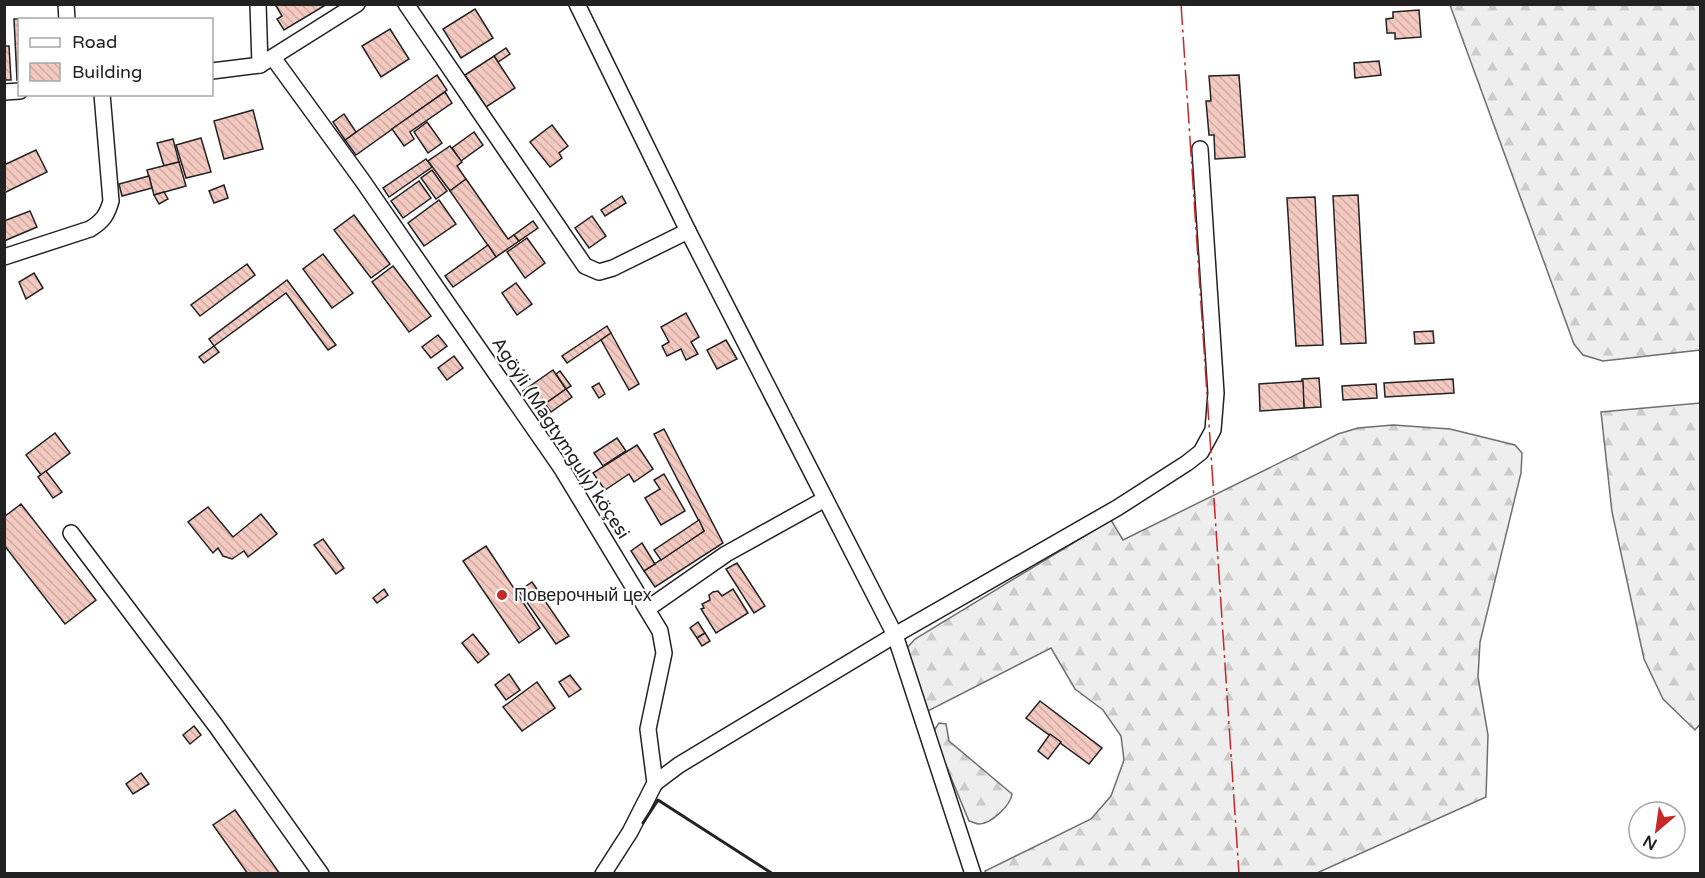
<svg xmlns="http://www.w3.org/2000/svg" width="1705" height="878" viewBox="0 0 1705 878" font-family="'Varela Round',sans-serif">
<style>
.forest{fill:url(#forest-firs);stroke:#6f6f6f;stroke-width:1.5}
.building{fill:url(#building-back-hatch);stroke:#222;stroke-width:1.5}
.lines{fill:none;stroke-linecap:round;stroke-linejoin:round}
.minor-casing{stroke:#222;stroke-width:18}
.minor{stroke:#fff;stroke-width:15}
.wall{stroke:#222;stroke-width:3}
.power{stroke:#c62828;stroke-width:1.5;stroke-dasharray:21 4.5 3 4.5;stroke-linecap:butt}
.poi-dot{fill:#c62828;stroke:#fff;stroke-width:2}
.labels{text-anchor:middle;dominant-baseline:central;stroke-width:4.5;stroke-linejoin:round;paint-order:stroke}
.street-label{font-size:18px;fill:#222;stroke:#fff}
.poi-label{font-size:18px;fill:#222;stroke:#fff;text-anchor:start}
</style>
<defs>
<pattern id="forest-firs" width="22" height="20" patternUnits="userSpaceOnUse" patternTransform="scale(1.5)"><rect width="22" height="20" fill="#eee"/><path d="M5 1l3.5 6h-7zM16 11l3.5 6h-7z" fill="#ccc"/></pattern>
<pattern id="building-back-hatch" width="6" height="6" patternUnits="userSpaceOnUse" patternTransform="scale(1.5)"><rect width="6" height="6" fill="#f3c9c0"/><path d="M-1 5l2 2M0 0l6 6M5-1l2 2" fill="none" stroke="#d0aca5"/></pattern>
</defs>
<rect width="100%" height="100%" fill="#fff"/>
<!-- forest -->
<g class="forest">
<polygon points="1450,5 1700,5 1700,350 1603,361 1583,355 1574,344"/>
<polygon points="1700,403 1700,724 1695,730 1663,699 1644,659 1612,512 1601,412"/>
<polygon points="1393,425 1450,429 1515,445 1522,453 1521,473 1480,642 1478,677 1488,735 1486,797 1317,873 986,873 985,871 1091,819 1111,796 1124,760 1121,736 1103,710 1075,689 1051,648 928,711 907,648 915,639 1111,520 1123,540 1338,434 1358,428"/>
<path d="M939,723L946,724L949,741L1012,794C1011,805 991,824 979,824C976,824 973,822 969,821L935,739L933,732Z"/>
</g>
<!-- building -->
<g class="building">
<polygon points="275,4 323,4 324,6 284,30 277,19 282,16"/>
<polygon points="475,9 493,38 461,58 443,29"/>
<polygon points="1419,10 1421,37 1395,39 1395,33 1387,33 1386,19 1393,18 1393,12"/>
<polygon points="14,19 26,19 20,20 20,79 17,80"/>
<polygon points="390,29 409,59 381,77 362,46"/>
<polygon points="4,46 9,46 11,80 4,80"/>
<polygon points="506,48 510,54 498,62 494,56"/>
<polygon points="494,56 515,88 486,107 465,75"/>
<polygon points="1379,61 1381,75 1355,78 1354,63"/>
<polygon points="437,75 447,90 356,155 345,140"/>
<polygon points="1239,75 1245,157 1215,159 1214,135 1209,135 1206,101 1211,101 1209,76"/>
<polygon points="445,92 452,103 410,132 414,139 404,146 392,129"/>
<polygon points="253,110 263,149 224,159 214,121"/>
<polygon points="344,114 356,132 345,140 333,122"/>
<polygon points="427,122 442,143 428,153 414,132"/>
<polygon points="552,125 568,146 559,153 562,158 550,167 530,142"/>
<polygon points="474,132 483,145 461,161 452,148"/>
<polygon points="201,138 211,172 186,178 176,145"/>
<polygon points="173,139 179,162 164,166 157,143"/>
<polygon points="450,146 462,162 457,166 466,179 450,191 428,161"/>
<polygon points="36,150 47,172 4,193 4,165"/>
<polygon points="426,159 432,167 389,197 383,188"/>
<polygon points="179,162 186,186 154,195 147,170"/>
<polygon points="432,170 447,191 436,199 421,178"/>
<polygon points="149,176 152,188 122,196 119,184"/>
<polygon points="466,179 508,239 514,235 519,241 496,257 450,191"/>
<polygon points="419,181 431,198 403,218 391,201"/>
<polygon points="224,185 228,198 214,203 209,191"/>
<polygon points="164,192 168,199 159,204 154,195"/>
<polygon points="1358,195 1366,343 1341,344 1333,196"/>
<polygon points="622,196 626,203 605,216 601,210"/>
<polygon points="1315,197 1323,345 1296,346 1287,198"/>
<polygon points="439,200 456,224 424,246 408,223"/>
<polygon points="30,211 37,227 4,241 4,221"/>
<polygon points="354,215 390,264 371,278 334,230"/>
<polygon points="592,216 606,236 589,248 575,228"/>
<polygon points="533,221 538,228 519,241 514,235"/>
<polygon points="527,238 545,263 525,278 507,252"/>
<polygon points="488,245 496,257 453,287 445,276"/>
<polygon points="323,254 353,293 332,308 303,269"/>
<polygon points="247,264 255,275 200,316 191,305"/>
<polygon points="393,266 431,316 409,332 372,282"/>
<polygon points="34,273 43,288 26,299 19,282"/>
<polygon points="287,280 336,345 328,350 286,293 214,346 209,339"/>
<polygon points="516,283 532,304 517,315 502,293"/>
<polygon points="686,313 699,337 691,342 698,354 686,360 681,349 667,356 662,346 669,342 661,327"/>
<polygon points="607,326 611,333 567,363 562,356"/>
<polygon points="1433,331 1434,343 1415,344 1414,332"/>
<polygon points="611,333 639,384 629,390 601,340"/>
<polygon points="438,335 447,346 431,358 422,347"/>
<polygon points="726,340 737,359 717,369 707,350"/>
<polygon points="214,346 219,352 204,363 199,357"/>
<polygon points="454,356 463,368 447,380 438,368"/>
<polygon points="553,370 566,389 536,410 523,391"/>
<polygon points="560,371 571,386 566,389 556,374"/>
<polygon points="1319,378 1321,407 1304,408 1302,379"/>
<polygon points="1453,379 1454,393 1385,397 1384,383"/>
<polygon points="1303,381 1304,408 1260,411 1259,384"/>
<polygon points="599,383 605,394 599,398 592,387"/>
<polygon points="1376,384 1377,398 1343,400 1342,386"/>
<polygon points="566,389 572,397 551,412 545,404"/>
<polygon points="664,429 723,543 655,587 644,571 704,531 654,434"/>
<polygon points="55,433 70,453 41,475 26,455"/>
<polygon points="617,438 626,451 603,466 594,453"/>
<polygon points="637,445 653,469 634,482 629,474 605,490 593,473"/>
<polygon points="46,471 62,492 53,498 38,477"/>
<polygon points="664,474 685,511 661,525 645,498 660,489 654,480"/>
<polygon points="21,504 96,600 65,624 4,545 4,517"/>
<polygon points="208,507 233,537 261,514 277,534 248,557 244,551 232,559 223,556 218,548 213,553 188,522"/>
<polygon points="699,520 704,531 661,560 654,550"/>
<polygon points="323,539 344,568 336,574 314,545"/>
<polygon points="642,543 655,564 644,571 631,551"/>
<polygon points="486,546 540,628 519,643 463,561"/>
<polygon points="737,563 765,606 754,613 726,569"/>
<polygon points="532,582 569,636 556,644 519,591"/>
<polygon points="384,589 388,595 377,603 373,598"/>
<polygon points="733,589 748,613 716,633 701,609 704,608 702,604 710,600 709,595 713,592 718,591 722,596"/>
<polygon points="698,622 705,633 697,638 690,628"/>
<polygon points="705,633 710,641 702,646 697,638"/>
<polygon points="473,634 489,654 478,663 462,643"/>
<polygon points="509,674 520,690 506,700 495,685"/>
<polygon points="570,675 581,689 569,697 559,682"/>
<polygon points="537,682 555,708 522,731 503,707"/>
<polygon points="1040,701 1102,748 1089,764 1026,718"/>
<polygon points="194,726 201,735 190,744 183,735"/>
<polygon points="1050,734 1061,742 1048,759 1038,751"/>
<polygon points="141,773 149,784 133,794 126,784"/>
<polygon points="235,810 280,874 248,874 213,825"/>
</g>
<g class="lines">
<!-- minor casing -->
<g class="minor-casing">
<g id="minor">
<polyline points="66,4 67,20"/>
<polyline points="258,4 260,65"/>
<polyline points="406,4 585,266 599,272 613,268 688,231"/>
<polyline points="577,4 688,231 895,635 973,874"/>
<polyline points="274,59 362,180 562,469 660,631 664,653 648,729 655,783 630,832 603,874"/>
<polyline points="212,71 260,65 357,4"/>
<polyline points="4,92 20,91"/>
<path d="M4,257L90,229C103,221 107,215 111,201L102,94"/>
<polyline points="71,533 216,726 321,874"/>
<polyline points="647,609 726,554 825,499"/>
<polyline points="655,783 679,765 895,635 1117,508 1187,463 1201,452 1213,430 1216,393 1200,149"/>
</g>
</g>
<!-- minor -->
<use href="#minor" class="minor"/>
<!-- wall -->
<polyline class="wall" points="643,823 658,800 773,874"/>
<!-- power -->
<polyline class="power" points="1181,4 1239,874"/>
</g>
<!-- markers -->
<circle class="poi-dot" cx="502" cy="595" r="6"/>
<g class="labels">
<!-- street labels -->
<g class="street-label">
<text transform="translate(561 438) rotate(57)">Agöýli (Magtymguly) köçesi</text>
</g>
<!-- poi labels -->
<g class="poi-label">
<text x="514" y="595">Поверочный цех</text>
</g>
</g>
<!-- border -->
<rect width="1705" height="878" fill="none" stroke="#222222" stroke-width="12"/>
<!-- legend -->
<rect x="18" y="18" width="195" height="78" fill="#ffffff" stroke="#a7a7a7" stroke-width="1.5"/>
<rect x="30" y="38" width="30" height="9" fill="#ffffff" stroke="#a7a7a7" stroke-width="1.5"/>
<text x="72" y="48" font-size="18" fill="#222222">Road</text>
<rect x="30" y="63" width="30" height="18" fill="url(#building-back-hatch)" stroke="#a7a7a7" stroke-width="1.5"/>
<text x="72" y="78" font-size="18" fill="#222222">Building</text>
<!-- north arrow -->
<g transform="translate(1657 830) rotate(209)"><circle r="28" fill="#ffffff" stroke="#a7a7a7" stroke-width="1.5"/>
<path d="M0-4.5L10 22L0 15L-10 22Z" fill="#c62828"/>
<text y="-9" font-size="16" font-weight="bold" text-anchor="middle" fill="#222222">N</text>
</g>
</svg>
